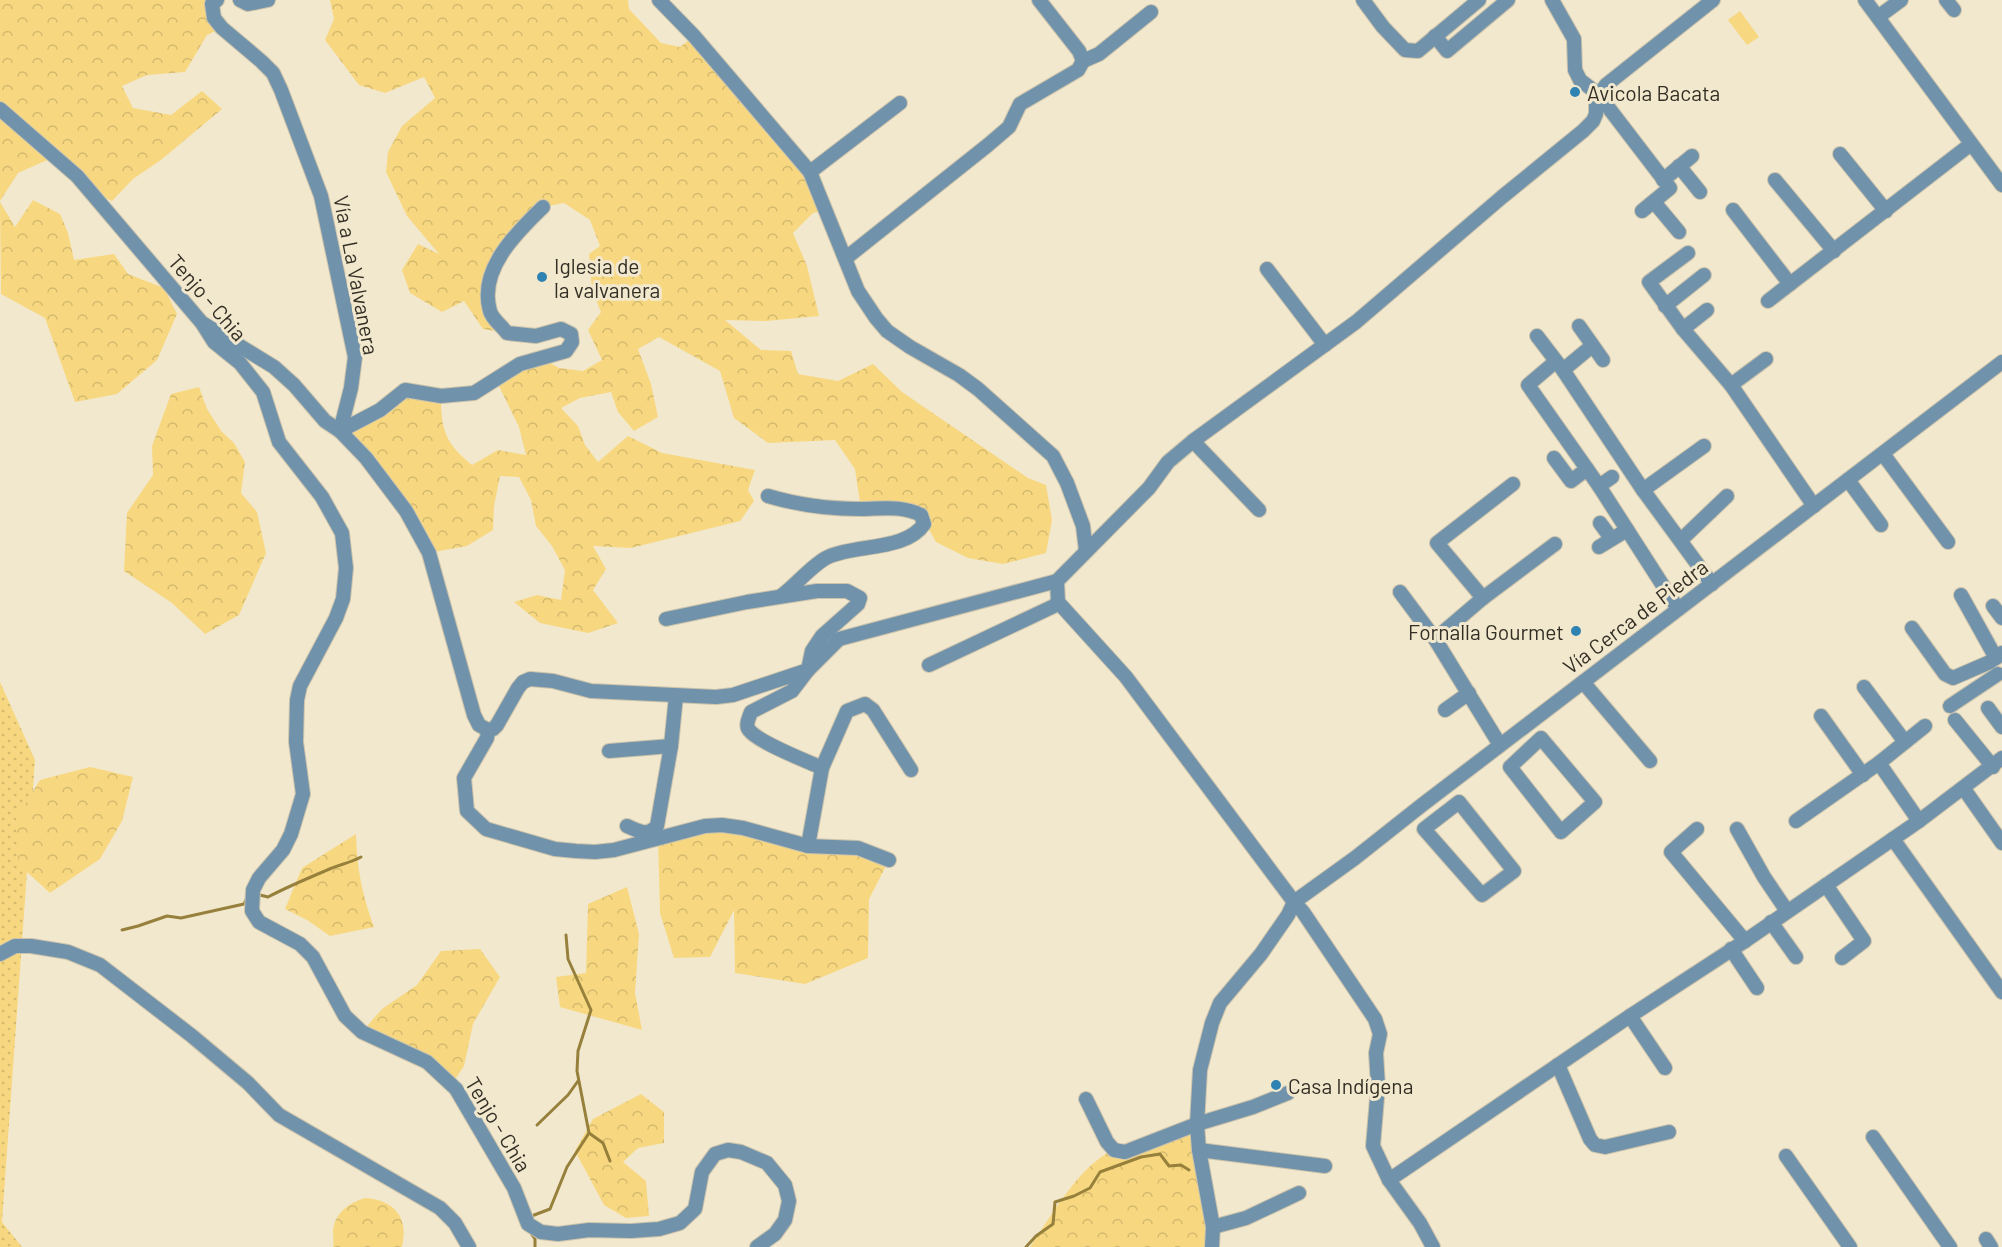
<svg xmlns="http://www.w3.org/2000/svg" width="2002" height="1247" viewBox="0 0 2002 1247" font-family="Barlow,sans-serif">
<style>
.grass{fill:url(#grass-dots)}
.forest{fill:url(#forest-crowns)}
.pitch{fill:#f7d880}
.lines{fill:none;stroke-linecap:round;stroke-linejoin:round}
.stream{stroke:#96803b;stroke-width:3}
.minor-casing{stroke:#ccc3ac;stroke-width:16}
.minor{stroke:#7093ab;stroke-width:14}
.poi-dot{fill:#2f83b3;stroke:#f2e8ce;stroke-width:2}
.labels{text-anchor:middle;dominant-baseline:central;stroke-width:6;stroke-linejoin:round;paint-order:stroke}
.poi-label{font-size:21px;fill:#332f25;stroke:#f2e8ce;text-anchor:start}
.street-label{font-size:21px;fill:#332f25;stroke:#f2e8ce}
</style>
<defs>
<pattern id="grass-dots" width="8" height="8" patternUnits="userSpaceOnUse" patternTransform="scale(1.5)"><rect width="8" height="8" fill="#f7d880"/><path d="M2 2h.1M6 6h.1" fill="none" stroke="#d4ba6e" stroke-width="1.8" stroke-linecap="round"/></pattern>
<pattern id="forest-crowns" width="20" height="18" patternUnits="userSpaceOnUse" patternTransform="scale(1.5)"><rect width="20" height="18" fill="#f7d880"/><path d="M2 6a3 3 0 1 1 6 0M12 15a3 3 0 1 1 6 0" fill="none" stroke="#d4ba6e"/></pattern>
</defs>
<rect width="100%" height="100%" fill="#f2e8ce"/>
<!-- grass -->
<polygon class="grass" points="0,682 35,760 2,1222 22,1247 0,1247"/>
<!-- forest -->
<g class="forest">
<polygon points="0,0 217,0 222,28 207,35 185,72 147,75 122,86 133,108 171,115 202,91 222,109 161,160 133,179 112,201 99,195 54,157 18,173 0,201"/>
<path d="M330,0H628L629,9L661,43L680,47L694,36L810,172L826,210L813,213L793,233L807,266L819,316L766,321L725,320L761,350L791,351L798,374L838,381L873,364L902,392L1028,478L1046,485L1052,520L1046,553L1003,564L968,558L936,542L921,515L861,509L855,469L835,440L768,443L734,418L720,371L659,337L638,349L651,384L658,417L634,431L618,412L611,392L580,398L561,408L578,426L585,445L598,462L628,436L662,453L755,470L748,490L754,501L740,521L631,548L593,546L606,569L593,590L618,623L588,633L540,623L514,602L537,595L561,600L565,570L552,546L536,526L531,500L519,477L500,476L494,506L493,530L467,546L429,553L340,431L405,390L441,396C441,430 445,443 472,465L498,450L526,455L519,427L496,380L541,358L559,368L583,371L602,360L588,330L601,312L592,290L589,254L600,246L590,220L564,203L543,207L519,230L487,292L507,333L483,329L464,301L442,312L410,293L402,270L418,244L439,254L407,216L386,172L388,152L402,126L435,98L424,77L385,93L359,85L325,40L334,19Z"/>
<polygon points="33,200 60,214 68,233 74,260 114,254 128,274 164,288 177,314 157,360 117,394 75,402 45,318 1,294 0,202 15,227"/>
<polygon points="199,387 207,409 222,432 234,443 245,462 241,493 257,512 266,553 239,615 205,634 172,603 124,571 127,513 153,475 152,446 171,394"/>
<polygon points="90,767 133,777 122,821 100,859 50,893 18,864 16,818 40,780"/>
<polygon points="705,826 889,860 869,899 868,958 805,984 735,973 734,910 710,957 674,958 660,913 658,838"/>
<path d="M356,834C357,870 362,893 374,927L330,936L307,920L285,909L302,868Z"/>
<polygon points="627,887 639,934 635,993 642,1030 560,1007 556,977 586,973 588,904"/>
<polygon points="480,949 500,977 473,1024 464,1066 452,1084 445,1077 362,1032 382,1009 417,985 441,951"/>
<polygon points="641,1094 664,1112 664,1143 638,1148 623,1162 646,1181 649,1216 626,1218 604,1205 575,1151 593,1119"/>
<path d="M1197,1124L1212,1247H1030C1052,1215 1078,1167 1113,1150C1136,1140 1172,1132 1197,1124Z"/>
<path d="M365,1198C395,1200 409,1218 402,1247H333C334,1242 333,1237 333,1232C334,1213 349,1203 365,1198Z"/>
</g>
<!-- pitch -->
<polygon class="pitch" points="1740,11 1759,37 1747,45 1728,20"/>
<g class="lines">
<!-- stream -->
<g class="stream">
<path d="M256,894L268,897C287,887 306,879 325,871C337,865 350,863 361,857"/>
<polyline points="122,930 138,926 167,916 181,918 244,904 247,898"/>
<polyline points="537,1125 568,1095 578,1081"/>
<polyline points="589,1133 603,1143 610,1161"/>
<polyline points="529,1217 550,1209 567,1167 589,1133 577,1071 578,1051 591,1010 568,959 566,935"/>
<polyline points="530,1232 535,1239 535,1247"/>
<polyline points="1026,1247 1036,1236 1053,1224 1055,1202 1074,1196 1090,1188 1100,1172 1141,1157 1160,1154 1169,1166 1181,1165 1189,1170"/>
</g>
<!-- minor casing -->
<g class="minor-casing">
<g id="minor">
<polyline points="217,0 212,4 214,18 222,28 261,61 273,73 281,90 321,196 355,357 351,388 340,431"/>
<polyline points="240,0 248,4 268,0"/>
<polyline points="659,0 694,36 810,172 858,291 876,318 887,331 910,347 959,375 978,389 1053,456 1067,483 1083,526 1086,551"/>
<polyline points="1363,0 1383,27 1405,50 1418,51 1479,0"/>
<polyline points="1552,0 1574,39 1575,70 1580,80 1598,94 1670,188 1642,211"/>
<polyline points="1865,0 2002,185"/>
<polyline points="1946,0 1954,10"/>
<polyline points="1878,17 1901,0"/>
<polyline points="1435,36 1447,51 1508,0"/>
<polyline points="1083,61 1099,54 1151,12"/>
<polyline points="0,109 77,176 202,323 214,342 240,363 263,392 279,442 322,497 342,533 346,568 343,599 336,618 300,686 297,700 296,742 303,794 291,834 283,850 259,878 253,890 252,911 259,922 300,944 313,957 345,1016 362,1032 427,1062 456,1089 514,1188 528,1224 541,1232 558,1234 589,1230 631,1231 659,1229 680,1223 695,1209 702,1172 715,1154 728,1150 741,1152 767,1163 785,1185 789,1201 785,1220 775,1234 757,1247"/>
<polyline points="1840,154 1886,211"/>
<polyline points="1679,166 1700,192"/>
<polyline points="810,172 900,103"/>
<polyline points="1663,180 1692,156"/>
<polyline points="1775,180 1834,251"/>
<polyline points="1654,202 1679,232"/>
<polyline points="1733,210 1790,284"/>
<polyline points="1688,253 1649,282 1683,329 1731,385 1814,506"/>
<polyline points="846,258 988,145 1009,127 1020,104 1078,70 1083,61 1079,51 1039,0"/>
<polyline points="1267,269 1325,345"/>
<polyline points="1768,301 1971,144"/>
<polyline points="1665,306 1704,275"/>
<polyline points="204,324 274,367 294,385 325,421 340,431 366,458 406,511 429,553 474,715 479,725 488,730"/>
<polyline points="1579,326 1603,360"/>
<polyline points="1683,329 1707,310"/>
<polyline points="1537,336 1563,370 1643,490 1712,584"/>
<polyline points="1555,362 1528,385 1599,486 1678,609"/>
<polyline points="1563,370 1592,346"/>
<polyline points="1731,385 1766,359"/>
<path d="M340,431L380,410L405,390L441,396L474,393L520,364L566,351L572,342L571,334L561,329L536,336L507,333C502,326 492,319 490,311C478,270 516,233 543,207"/>
<polyline points="1193,441 1259,510"/>
<polyline points="1883,454 1948,542"/>
<polyline points="1554,458 1571,481 1587,469"/>
<polyline points="1848,480 1881,525"/>
<polyline points="1599,486 1612,477"/>
<polyline points="1643,490 1704,446"/>
<path d="M768,496C798,505 829,509 861,509C881,509 901,505 921,515L924,524C906,551 856,544 828,557C814,563 795,586 781,596"/>
<polyline points="1600,523 1611,538"/>
<polyline points="1681,540 1727,496"/>
<polyline points="1599,547 1627,530"/>
<polyline points="1400,592 1435,639"/>
<polyline points="1961,595 1996,658"/>
<polyline points="1483,598 1437,543 1513,484"/>
<polyline points="1993,606 2002,618"/>
<polyline points="1912,628 1945,674 1953,678 1990,662 2002,653"/>
<polyline points="929,665 1054,606 1058,602"/>
<polyline points="1583,682 1650,761"/>
<polyline points="1864,687 1905,742"/>
<polyline points="1950,706 1998,674"/>
<polyline points="1988,708 2002,727"/>
<polyline points="1445,710 1469,693"/>
<polyline points="1821,716 1863,775"/>
<polyline points="1955,720 1993,767"/>
<path d="M488,730L487,738L464,778L467,811L486,829L555,849L576,851L595,852L614,850L705,826L722,825L743,828L808,846L822,768C807,761 759,743 749,730C745,725 749,718 751,712L792,691L808,670L812,651L822,636L858,604L860,598L847,591H817L747,602L666,619"/>
<polyline points="488,730 493,729 497,725 518,688 523,682 530,679 553,681 591,691 716,697 733,695 808,670 839,639 1057,581"/>
<polygon points="1541,738 1595,802 1561,832 1510,767"/>
<polyline points="1500,745 1435,639 1483,598 1555,544"/>
<polyline points="609,751 671,746"/>
<polyline points="1879,763 1919,821"/>
<polyline points="822,768 847,711 865,704 873,710 911,770"/>
<polyline points="1964,789 2002,843"/>
<polygon points="1459,802 1514,871 1482,895 1424,829"/>
<polyline points="1796,821 1879,763 1925,726"/>
<path d="M627,826C639,831 647,837 657,826L671,746L676,696"/>
<polyline points="1697,829 1671,852 1745,941"/>
<polyline points="1737,829 1764,877 1787,911"/>
<polyline points="1893,839 2002,992"/>
<polyline points="808,846 858,848 889,860"/>
<polyline points="1826,885 1864,941 1842,958"/>
<polyline points="1294,902 1355,858 1422,805 2002,362"/>
<polyline points="1771,922 1796,957"/>
<polyline points="1731,949 1757,988"/>
<polyline points="0,954 15,946 31,946 68,952 100,965 192,1036 248,1083 279,1115 440,1208 455,1223 469,1247"/>
<polyline points="1630,1016 1665,1068"/>
<polyline points="1558,1065 1590,1139 1595,1145 1605,1147 1669,1132"/>
<polyline points="1086,1099 1107,1142 1114,1150 1125,1152 1197,1124 1253,1107 1288,1093"/>
<polyline points="1873,1137 1950,1247"/>
<polyline points="1199,1150 1325,1166"/>
<polyline points="1786,1156 1850,1247"/>
<polyline points="1389,1180 1630,1016 1745,941 1919,821 2002,758"/>
<polyline points="1213,1227 1246,1218 1299,1193"/>
<polyline points="1986,1239 1991,1247"/>
<polyline points="1212,1247 1213,1227 1199,1150 1197,1124 1200,1070 1212,1023 1220,1003 1261,954 1288,915 1294,902"/>
<polyline points="1433,1247 1420,1223 1389,1180 1373,1146 1378,1086 1376,1053 1380,1034 1375,1019 1303,912 1294,902 1126,677 1058,602 1057,581 1149,488 1168,462 1193,441 1356,322 1502,197 1583,131 1593,121 1596,114 1596,99 1606,85 1713,0"/>
</g>
</g>
<!-- minor -->
<use href="#minor" class="minor"/>
</g>
<!-- markers -->
<g class="poi-dot">
<circle cx="1575" cy="92" r="6"/>
<circle cx="542" cy="277" r="6"/>
<circle cx="1576" cy="631" r="6"/>
<circle cx="1276" cy="1085" r="6"/>
</g>
<g class="labels">
<!-- poi labels -->
<g class="poi-label">
<text x="1587" y="92">Avicola Bacata</text>
<text x="554" y="265">Iglesia de<tspan x="554" dy="24">la valvanera</tspan></text>
<text x="1564" y="631" text-anchor="end">Fornalla Gourmet</text>
<text x="1288" y="1085">Casa Indígena</text>
</g>
<!-- street labels -->
<g class="street-label">
<text transform="translate(357 275) rotate(79)">Vía a La Valvanera</text>
<text transform="translate(208 297) rotate(49)">Tenjo - Chia</text>
<text transform="translate(1635 616) rotate(-37)">Vía Cerca de Piedra</text>
<text transform="translate(499 1124) rotate(59)">Tenjo - Chia</text>
</g>
</g>
</svg>
